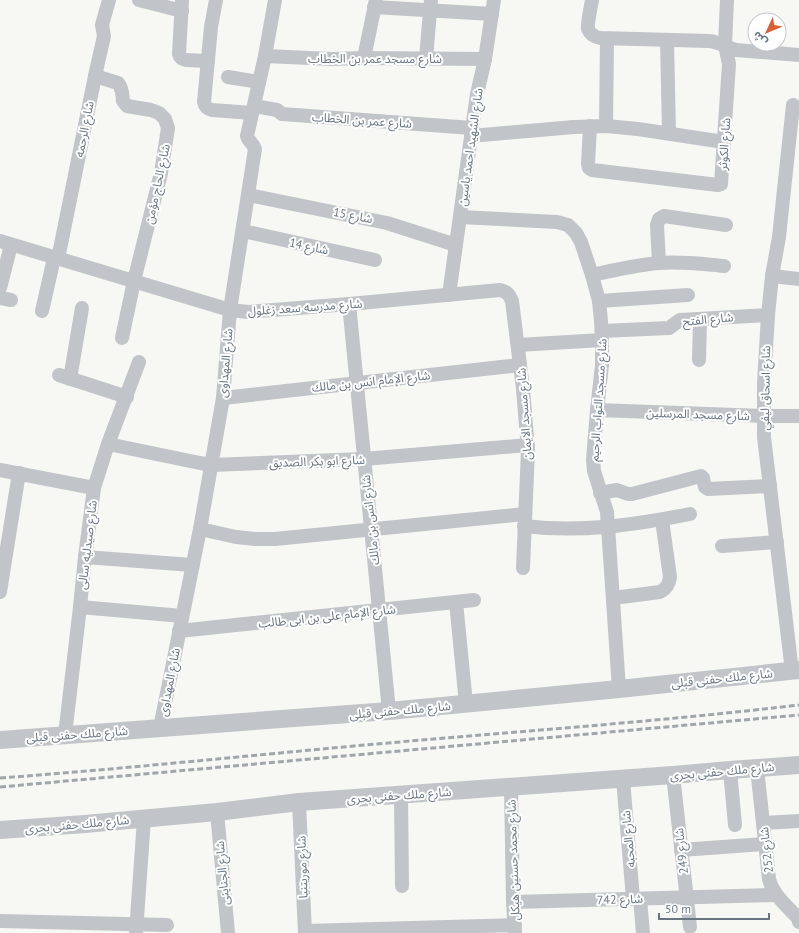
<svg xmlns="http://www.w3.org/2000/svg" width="799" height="933" viewBox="0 0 799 933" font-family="'PT Sans','Noto Sans Arabic',sans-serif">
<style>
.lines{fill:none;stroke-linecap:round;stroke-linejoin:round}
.minor{stroke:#c1c4c8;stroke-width:14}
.tertiary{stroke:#c1c4c8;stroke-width:18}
.rail{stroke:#a0a6ac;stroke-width:3;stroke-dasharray:6 3;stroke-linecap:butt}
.labels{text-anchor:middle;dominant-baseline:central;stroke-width:4;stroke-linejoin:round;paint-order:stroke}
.street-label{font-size:12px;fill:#687684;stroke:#fff}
</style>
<rect width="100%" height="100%" fill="#f7f7f4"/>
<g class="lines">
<!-- minor -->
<g class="minor">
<polyline points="139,0 182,11"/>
<path d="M182,0L179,54C180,58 182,59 186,60L208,61"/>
<path d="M216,0L211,27L204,102C205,107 207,109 212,110L252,113"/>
<path d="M592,0C591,6 587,24 588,29C590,34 595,37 600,38L709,41C720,42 726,47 736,50L799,55"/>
<polyline points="374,7 492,14"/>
<polyline points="667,40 669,133"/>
<polyline points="265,56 332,59 364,58 485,59"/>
<polyline points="364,58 376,0"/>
<polyline points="426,58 431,0"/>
<path d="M95,76L118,83C123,89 122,94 123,101L127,106L151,110L159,113L165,119L168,128L161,173L134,281L122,338"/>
<polyline points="228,77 259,82"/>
<polyline points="254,106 277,110 282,114 472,128"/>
<polyline points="590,126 588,164 589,168 592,170 718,185 721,184 729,64 725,45 727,0"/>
<polyline points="606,126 607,39"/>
<polyline points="471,136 574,127 606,126 638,129 724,142"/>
<polyline points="248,195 387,223 456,245"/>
<polyline points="460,217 557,222 568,225 576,233 581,242 592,275 599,301 601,321 602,342 602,365 597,410 593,460 594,471 607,512 619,689"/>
<polyline points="243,231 375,260"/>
<path d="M0,241L230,310L248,312L349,304L500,290C507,292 509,294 512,301L523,389L528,450L523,568"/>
<polyline points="58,259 95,76 104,36 102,25 109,0"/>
<polyline points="659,263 657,225 659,219 664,216 726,225"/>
<path d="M592,275C614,270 636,265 659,263C681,261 702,264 724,266"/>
<polyline points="772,276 799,279"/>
<polyline points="0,288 11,245"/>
<polyline points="449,295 477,94 485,59 494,0"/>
<polyline points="0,298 11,300"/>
<polyline points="599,301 688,295"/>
<polyline points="349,304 389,711"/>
<polyline points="42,311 54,258"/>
<polyline points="602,331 669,328 680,320 768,315"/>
<polyline points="518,345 602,340"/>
<polyline points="699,360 700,319"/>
<polyline points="59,375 127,397"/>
<polyline points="70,379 82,308"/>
<polyline points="223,398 520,365"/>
<polyline points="597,410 764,416 799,416"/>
<polyline points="108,444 195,462 211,465 364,459 528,445"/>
<polyline points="0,470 94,488"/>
<polyline points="600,493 617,490 628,494 632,494 701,476 703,478 705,487 708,489 770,486"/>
<path d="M524,526C580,533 635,525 690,514"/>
<polyline points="200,529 236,537 255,539 275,539 525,514"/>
<polyline points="722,546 777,542"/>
<polyline points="85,557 192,565"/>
<polyline points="0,592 19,473"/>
<path d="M613,598L660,592C667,588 669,584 670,577L662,520"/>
<polyline points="456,602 466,704"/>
<polyline points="80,607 182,616"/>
<polyline points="179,631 474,600"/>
<polyline points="792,671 764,437 764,383 768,315 772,276 779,237 793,105"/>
<path d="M160,728L200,529L223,398L230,310L255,149C253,143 248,141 247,136L265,56L275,0"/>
<polyline points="65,735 80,607 85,557 94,488 108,444 139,362"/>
<path d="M757,768L769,879C773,895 787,906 798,918L799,922"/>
<polyline points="730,770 735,825"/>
<polyline points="673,775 690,927"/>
<polyline points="623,779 633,899"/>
<polyline points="511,787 513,902 515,933"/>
<polyline points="401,795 402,886"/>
<polyline points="299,802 305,933"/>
<polyline points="217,812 228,933"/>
<polyline points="763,823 799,821"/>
<polyline points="681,850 765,844"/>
<polyline points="640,899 643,933"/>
<polyline points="513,902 776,895"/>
<polyline points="0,921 167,925"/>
<polyline points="305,931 515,925"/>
<polyline points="136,932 144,819"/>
</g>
<!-- tertiary -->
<g class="tertiary">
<polyline points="0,740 389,711 619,689 799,670"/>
<polyline points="0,830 85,824 217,812 299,802 673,775 730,770 799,765"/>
</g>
<!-- rail -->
<g class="rail">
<path d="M0,778C122,769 244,756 365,745C510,732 655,722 799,705"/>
<polyline points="0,787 799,715"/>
</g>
</g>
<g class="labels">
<!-- street labels -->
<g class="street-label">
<text x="375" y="58">شارع مسجد عمر بن الخطاب</text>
<text transform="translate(362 120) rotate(4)">شارع عمر بن الخطاب</text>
<text transform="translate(84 129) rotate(-79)">شارع الرحمه</text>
<text transform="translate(724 144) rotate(-86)">شارع الكوثر</text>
<text transform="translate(470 147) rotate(-82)">شارع الشهيد احمد ياسين</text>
<text transform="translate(157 184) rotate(-78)">شارع الحاج مؤمن</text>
<text transform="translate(353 215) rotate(11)">شارع 15</text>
<text transform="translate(309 246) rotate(12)">شارع 14</text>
<text transform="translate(305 307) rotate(-4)">شارع مدرسه سعد زغلول</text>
<text transform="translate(708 319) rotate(-5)">شارع الفتح</text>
<text transform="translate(225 363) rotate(-85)">شارع المهداوى</text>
<text transform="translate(371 381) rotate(-6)">شارع الإمام انس بن مالك</text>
<text transform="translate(765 388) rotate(-89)">شارع اسحاق ليفي</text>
<text transform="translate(598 400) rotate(-86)">شارع مسجد التواب الرحيم</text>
<text transform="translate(524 414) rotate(-94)">شارع مسجد الايمان</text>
<text transform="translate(698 414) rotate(2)">شارع مسجد المرسلين</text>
<text transform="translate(317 461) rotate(-2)">شارع ابو بكر الصديق</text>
<text transform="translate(370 520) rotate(-96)">شارع انس بن مالك</text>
<text transform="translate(87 545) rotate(-83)">شارع صيدليه سالى</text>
<text transform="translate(327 616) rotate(-6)">شارع الإمام على بن ابى طالب</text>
<text transform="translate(722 678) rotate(-6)">شارع ملك حفنى قبلى</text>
<text transform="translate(169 682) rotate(-79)">شارع المهداوى</text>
<text transform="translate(400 710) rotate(-5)">شارع ملك حفنى قبلى</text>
<text transform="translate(77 734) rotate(-4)">شارع ملك حفنى قبلى</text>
<text transform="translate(722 771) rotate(-5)">شارع ملك حفنى بحرى</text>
<text transform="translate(399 795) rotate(-4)">شارع ملك حفنى بحرى</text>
<text transform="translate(77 824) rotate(-5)">شارع ملك حفنى بحرى</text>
<text transform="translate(628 839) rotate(-95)">شارع المحبه</text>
<text transform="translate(766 850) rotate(-96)">شارع 252</text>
<text transform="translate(681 851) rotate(-96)">شارع 249</text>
<text transform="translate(513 860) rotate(-92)">شارع محمد حسنين هيكل</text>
<text transform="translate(302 867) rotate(-92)">شارع موريتنيا</text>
<text transform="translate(222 873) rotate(-95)">شارع الجناينى</text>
<text transform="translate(620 899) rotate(-2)">شارع 742</text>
</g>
</g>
<!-- north arrow -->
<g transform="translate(767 32) rotate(226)"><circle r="19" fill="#ffffff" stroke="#c3c8ce"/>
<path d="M0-3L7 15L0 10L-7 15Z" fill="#da5f32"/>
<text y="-6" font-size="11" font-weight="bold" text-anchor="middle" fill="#687684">ش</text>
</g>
<!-- scale -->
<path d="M659 913v6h110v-6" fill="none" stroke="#687684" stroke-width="2"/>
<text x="665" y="913" font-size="12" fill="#687684" stroke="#ffffff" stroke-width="3" paint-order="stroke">50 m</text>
</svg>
